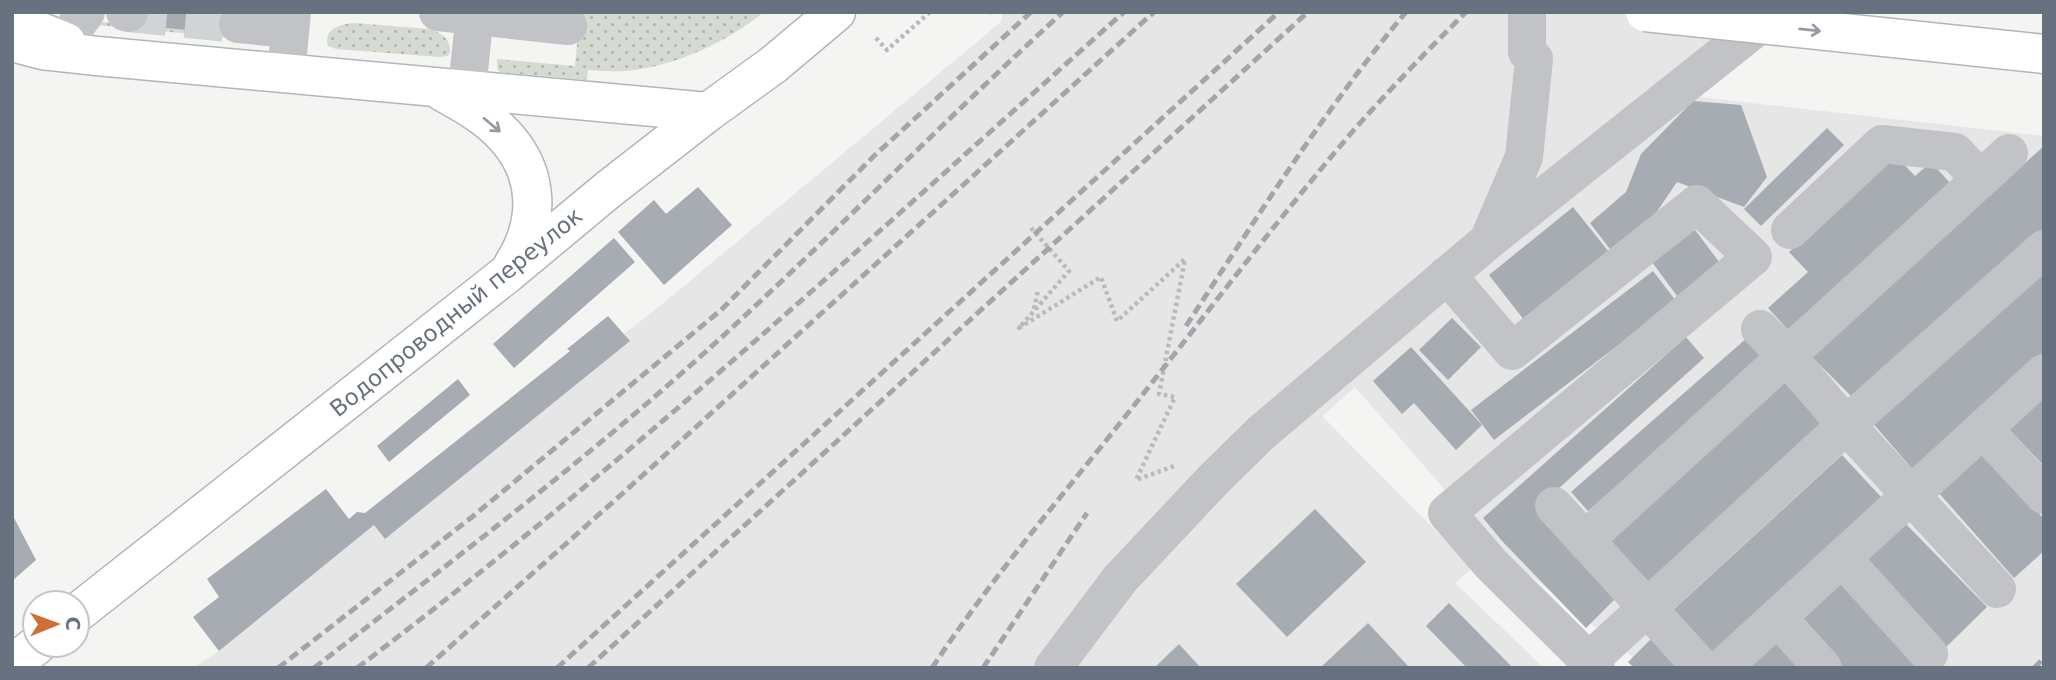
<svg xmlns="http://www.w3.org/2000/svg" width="2056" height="680" viewBox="0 0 2056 680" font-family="'DejaVu Sans',sans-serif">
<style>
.built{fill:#e5e6e5}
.grass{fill:url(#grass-dots)}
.building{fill:#a7acb3}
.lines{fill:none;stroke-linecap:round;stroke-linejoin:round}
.minor-tunnel{stroke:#d1d4d5;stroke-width:38;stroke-dasharray:38 19;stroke-linecap:butt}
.major-casing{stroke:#b2b5b9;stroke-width:41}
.path{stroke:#b8babc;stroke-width:4.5;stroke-dasharray:3.5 3.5;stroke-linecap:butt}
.minor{stroke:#c1c3c6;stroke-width:38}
.major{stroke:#fff;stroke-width:38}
.rail{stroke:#a2a6ab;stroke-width:5;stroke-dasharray:10 5;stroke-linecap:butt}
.major-bridge-casing{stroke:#b2b5b9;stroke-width:41;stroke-linecap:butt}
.major-bridge{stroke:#fff;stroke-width:38}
.oneway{stroke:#959ca5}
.labels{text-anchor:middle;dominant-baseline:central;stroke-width:7;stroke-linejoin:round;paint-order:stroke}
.street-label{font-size:23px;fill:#67717f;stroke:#fff}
</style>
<defs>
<pattern id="grass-dots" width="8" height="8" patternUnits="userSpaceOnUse" patternTransform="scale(1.75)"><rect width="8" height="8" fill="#d5dbd3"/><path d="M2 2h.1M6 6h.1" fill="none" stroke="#b1b6b0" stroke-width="1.8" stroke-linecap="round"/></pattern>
</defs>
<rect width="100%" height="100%" fill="#f4f5f2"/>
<!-- built -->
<polygon class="built" points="1003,12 1795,12 1690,96 2044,136 2044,668 1646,668 1495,547 1355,387 1322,416 1473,568 1455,583 1544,668 193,668 219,651 374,525 655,310 1001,22"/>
<!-- grass -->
<g class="grass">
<path d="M580,12H764C727,42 674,67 626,71C614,72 601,71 588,70L587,80L499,72L497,67V59L575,66Z"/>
<polygon points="97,22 127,23 253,35 253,40 98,25"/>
<path d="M354,23L430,29C441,33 451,39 450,52L448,56L439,57L336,49L328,46C323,29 340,24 354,23Z"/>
</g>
<!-- building -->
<g class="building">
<polygon points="129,12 239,12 237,35 127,24"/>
<polygon points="1693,101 1741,105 1767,177 1744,207 1677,182 1645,229 1613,253 1590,223 1626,192 1641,154"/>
<polygon points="1827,128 1844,145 1761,226 1744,209"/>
<polygon points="2044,146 2044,230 1855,400 1810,355"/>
<polygon points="1895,155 1915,176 1931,162 1951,184 1790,332 1768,308 1808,272 1789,252"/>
<polygon points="698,187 732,225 664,285 618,232 654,200 666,214"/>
<polygon points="1573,207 1613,257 1528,325 1489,275"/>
<polygon points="1695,230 1723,267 1680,300 1652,262"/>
<polygon points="614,238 635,262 514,368 493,344"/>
<polygon points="2044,270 2044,356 1915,472 1870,420"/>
<polygon points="1653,271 1676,301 1494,440 1471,410"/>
<polygon points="608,316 630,341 385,539 374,525 219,651 193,617 219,597 207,579 326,489 349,519 357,512 365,513 570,351 567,349"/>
<polygon points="1452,318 1481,347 1448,380 1419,350"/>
<polygon points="1686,337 1704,358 1539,506 1622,592 1586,628 1503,542 1483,518"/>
<polygon points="1748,337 1765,357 1588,511 1571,492"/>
<polygon points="1411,347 1482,425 1456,450 1414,403 1402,414 1373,381"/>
<polygon points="458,379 470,395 389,462 377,446"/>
<polygon points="1784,382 1824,426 1647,590 1606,546"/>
<polygon points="2044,392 2044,466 2007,427"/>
<polygon points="1983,451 2044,519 2044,551 2014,578 1938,492"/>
<polygon points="1842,455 1882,498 1712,655 1672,611"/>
<polygon points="1315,509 1366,562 1287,637 1236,584"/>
<polygon points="12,514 36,560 12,581"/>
<polygon points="1903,521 1987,607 1944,649 1860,563"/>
<polygon points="1844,577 1920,668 1841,668 1797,619"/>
<polygon points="1449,603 1513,668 1467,668 1426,626"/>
<polygon points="1368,623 1408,666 1406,668 1320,668"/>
<polygon points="1653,637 1683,668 1634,668 1628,662"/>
<polygon points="1778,640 1805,668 1749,668"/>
<polygon points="1179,644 1201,668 1154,668"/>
</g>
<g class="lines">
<!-- minor-tunnel -->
<polyline class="minor-tunnel" points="129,13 238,24"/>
<!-- major casing -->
<g class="major-casing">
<g id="major">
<polyline points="17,12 34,29 66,42"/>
<polyline points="12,42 42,50 97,56 708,112"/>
<path d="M443,92C465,104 488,117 505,136C540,174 540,223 513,265"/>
<polyline points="77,613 508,273 609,189 708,112 773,65 836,12"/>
<polyline points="12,664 37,645"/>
</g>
</g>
<!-- path -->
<g class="path">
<polyline points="988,12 993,12"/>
<polyline points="876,38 887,50 930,12"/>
<polyline points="1031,228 1069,271 1019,328 1101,277 1117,321 1185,259 1159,394 1175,397 1136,480 1177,465"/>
<polyline points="1034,309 1038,290"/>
</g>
<!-- minor -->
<g class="minor">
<polyline points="125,12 129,13"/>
<polyline points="438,12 568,26"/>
<polyline points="238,24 290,29"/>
<polyline points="64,42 86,12"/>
<polyline points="286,73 292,12"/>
<polyline points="467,90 475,12"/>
<polyline points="1790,230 1882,144 1955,152 1980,179"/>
<polyline points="1491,234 1524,157 1534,59 1527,52 1527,12"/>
<polyline points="1447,275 1512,351 1697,204 1753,257 1447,513 1491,564 1596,668"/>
<polyline points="1760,329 1787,356 1846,425 1997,589"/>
<polyline points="1983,429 2044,495"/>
<polyline points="1554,506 1702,668"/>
<polyline points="1585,540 2009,153"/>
<polyline points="1842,558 1929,654"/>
<polyline points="1777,617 1823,668"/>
<polyline points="1589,661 1846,425 2044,249"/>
<polyline points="1053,668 1120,579 1214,479 1261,433 1489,240 1776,12"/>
<polyline points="1722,668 2044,373"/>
</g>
<!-- major -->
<use href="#major" class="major"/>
<!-- rail -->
<g class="rail">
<path d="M1186,326C1256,219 1324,110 1406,12"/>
<polyline points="278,668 472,517 721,310 874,156 1031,12"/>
<path d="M314,668C458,556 604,447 737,323C847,221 952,113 1063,12"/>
<path d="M357,668C626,465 873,236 1124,12"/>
<polyline points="426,668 622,494 1154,12"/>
<polyline points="557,668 1279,12"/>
<polyline points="588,668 1308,12"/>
<path d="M932,668C992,577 1064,494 1132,408C1205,316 1276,221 1353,131C1389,90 1427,51 1466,12"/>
<polyline points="983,668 1087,513"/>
<polyline points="2034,668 2044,658"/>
</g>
<!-- major-bridge casing -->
<g class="major-bridge-casing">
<polyline id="major-bridge" points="1645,12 2044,54"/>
</g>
<!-- major-bridge -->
<use href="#major-bridge" class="major-bridge"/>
</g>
<!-- one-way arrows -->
<defs><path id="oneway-shaft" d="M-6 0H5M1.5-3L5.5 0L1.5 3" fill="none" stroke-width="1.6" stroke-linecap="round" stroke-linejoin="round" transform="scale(1.75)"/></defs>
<g class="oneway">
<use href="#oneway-shaft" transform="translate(1810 30) rotate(6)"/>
<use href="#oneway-shaft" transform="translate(492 125) rotate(40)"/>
</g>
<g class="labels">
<!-- street labels -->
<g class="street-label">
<text transform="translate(456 312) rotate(-39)">Водопроводный переулок</text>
</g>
</g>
<!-- border -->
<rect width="2056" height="680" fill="none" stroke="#67717f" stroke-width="28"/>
<!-- north arrow -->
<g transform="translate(56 624) rotate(89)"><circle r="33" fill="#ffffff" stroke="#c2c6cc" stroke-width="2"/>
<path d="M0-5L12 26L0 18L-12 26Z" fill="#cf6e37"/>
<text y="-10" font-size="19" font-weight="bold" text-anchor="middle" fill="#67717f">С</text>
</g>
</svg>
